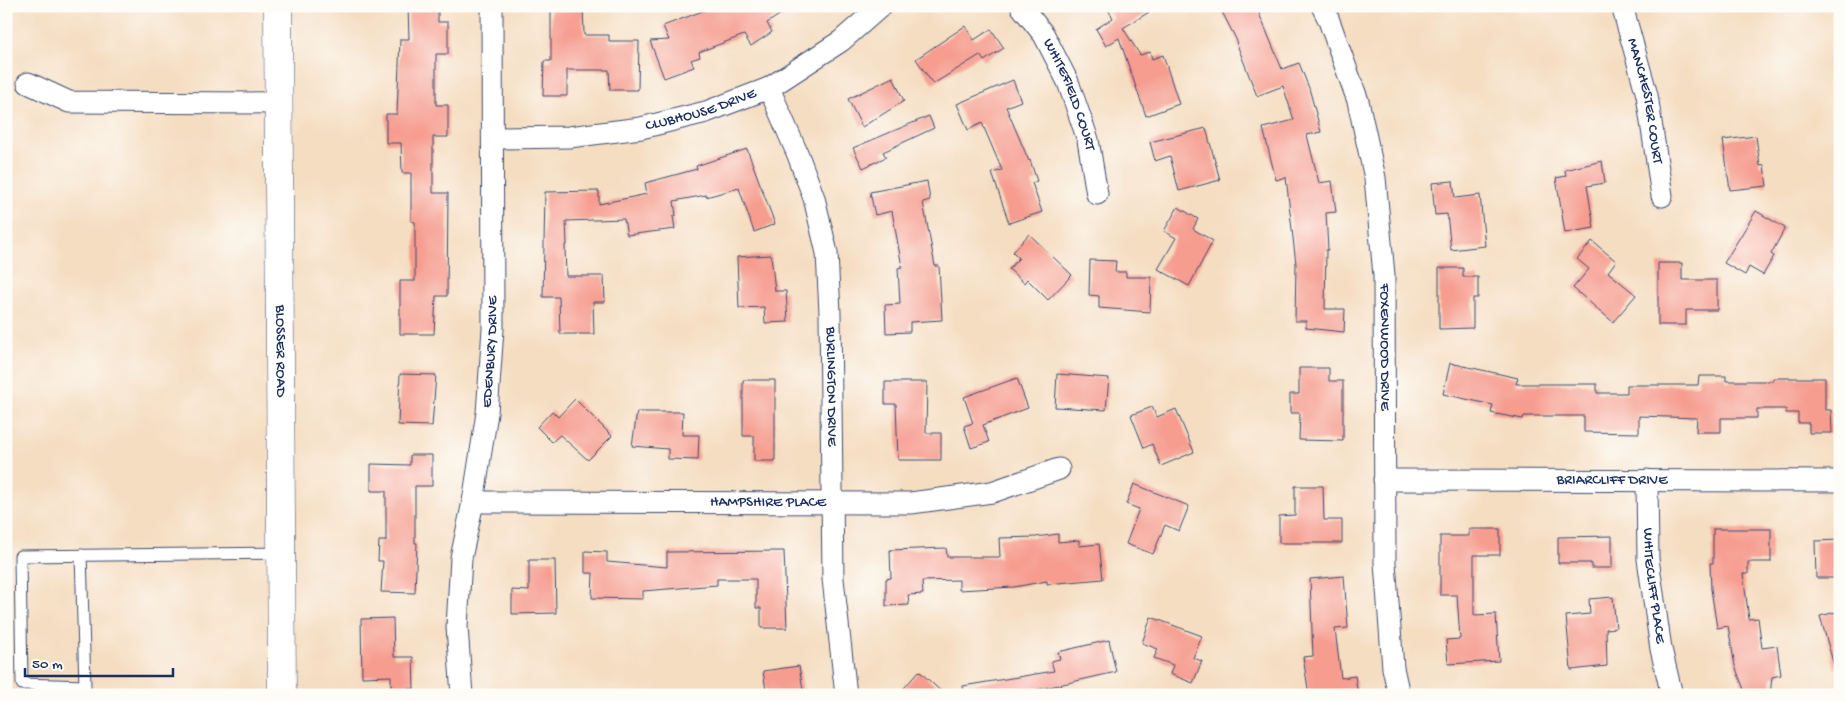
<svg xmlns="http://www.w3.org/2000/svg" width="1846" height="701" viewBox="0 0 1846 701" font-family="'Gochi Hand',sans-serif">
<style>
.building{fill:#f69d90}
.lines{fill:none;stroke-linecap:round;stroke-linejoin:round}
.lane-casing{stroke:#3c496d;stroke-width:13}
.street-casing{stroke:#3c496d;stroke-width:23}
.secondary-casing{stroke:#3c496d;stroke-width:29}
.lane{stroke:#fff;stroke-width:11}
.street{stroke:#fff;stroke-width:21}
.secondary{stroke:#fff;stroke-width:28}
.labels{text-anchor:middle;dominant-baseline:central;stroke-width:4;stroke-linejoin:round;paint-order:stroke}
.street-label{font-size:15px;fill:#1b2f5e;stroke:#fdfcf7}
</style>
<rect width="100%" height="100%" fill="#fdfcf7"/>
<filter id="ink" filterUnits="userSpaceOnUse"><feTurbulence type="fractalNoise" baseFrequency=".02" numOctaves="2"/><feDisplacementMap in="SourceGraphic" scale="10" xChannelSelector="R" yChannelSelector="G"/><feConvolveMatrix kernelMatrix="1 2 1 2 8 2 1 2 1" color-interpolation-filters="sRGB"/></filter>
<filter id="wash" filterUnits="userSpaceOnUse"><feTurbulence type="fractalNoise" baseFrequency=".0096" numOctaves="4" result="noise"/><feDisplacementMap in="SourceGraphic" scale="20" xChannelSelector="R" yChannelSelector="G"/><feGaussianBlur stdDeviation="1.12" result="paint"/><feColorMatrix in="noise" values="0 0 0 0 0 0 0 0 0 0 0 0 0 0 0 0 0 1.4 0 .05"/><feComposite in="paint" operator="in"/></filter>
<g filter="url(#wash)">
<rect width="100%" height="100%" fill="#f5ddc1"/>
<g id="blocks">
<!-- building -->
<g class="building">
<polygon points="408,6 438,6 438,22 448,22 448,54 436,54 436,105 448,105 448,137 433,137 433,193 448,193 447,296 436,296 434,334 400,334 400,281 415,281 415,222 411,221 411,173 402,173 401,143 386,143 386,114 397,114 400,39 409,39"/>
<polygon points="551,6 583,6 584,35 609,35 609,41 639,41 638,90 610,90 609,70 567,70 567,96 543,96 544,61 551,61"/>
<polygon points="716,6 793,6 767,23 772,32 751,46 744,35 699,52 700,57 691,60 694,67 664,78 650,41 669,40 663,26"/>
<polygon points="1106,6 1159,6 1123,28 1140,55 1150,52 1152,59 1163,55 1179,104 1146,116 1119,38 1106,46 1096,29 1113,18"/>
<polygon points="1219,6 1256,6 1282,69 1299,63 1309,88 1321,132 1307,135 1319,183 1332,181 1336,212 1326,213 1328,250 1326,250 1325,309 1345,309 1344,332 1306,328 1306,321 1295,321 1296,264 1286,177 1276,180 1263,128 1294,120 1283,86 1257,96 1236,42 1237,41"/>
<polygon points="965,26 974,40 991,29 1004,48 984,61 980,55 933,84 916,59"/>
<polygon points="893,77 904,101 862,127 848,99"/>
<polygon points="1013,80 1021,101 1006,107 1029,161 1030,160 1037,181 1032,183 1042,212 1009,223 992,173 1002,170 982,123 968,130 957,104"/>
<polygon points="929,116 934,128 883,152 886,157 863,168 853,148"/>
<polygon points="1206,128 1220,180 1179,191 1170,156 1155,161 1150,142"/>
<polygon points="1756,136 1760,166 1764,165 1767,186 1730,190 1723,140"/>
<polygon points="747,149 775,224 754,232 739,188 706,197 706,195 674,201 676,216 673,216 675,229 627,235 624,219 566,221 567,245 565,245 566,276 604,276 605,302 593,302 594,334 560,334 559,297 543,297 545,192 599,191 599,204 647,194 645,183 697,169 696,166"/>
<polygon points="1602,161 1605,183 1587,186 1594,228 1565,233 1556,178 1566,176 1565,170"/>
<polygon points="927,181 930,200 923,202 935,266 939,266 942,320 910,322 910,332 886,333 885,305 900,304 898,268 902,267 892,211 875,215 870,192"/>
<polygon points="1453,181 1455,198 1480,195 1485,246 1451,250 1447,214 1435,215 1432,183"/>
<polygon points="1178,207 1198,219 1193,229 1213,241 1189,286 1158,269 1176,238 1164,231"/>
<polygon points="1756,211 1785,228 1771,254 1774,256 1763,275 1749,267 1745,275 1724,263"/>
<polygon points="1029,234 1072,275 1048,300 1027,279 1024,283 1009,269 1019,258 1013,252"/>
<polygon points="1592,241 1616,261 1608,272 1636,295 1613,322 1573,288 1589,269 1577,259"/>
<polygon points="771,255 775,291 786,291 788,322 765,323 764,307 739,308 737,257"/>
<polygon points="1090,260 1116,261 1115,272 1126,272 1126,277 1151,277 1150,312 1099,308 1099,296 1089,295"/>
<polygon points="1658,263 1682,263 1682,280 1717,280 1717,310 1686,310 1686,325 1658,325"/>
<polygon points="1439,268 1463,268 1463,277 1478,277 1478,298 1473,298 1473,328 1439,329"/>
<polygon points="1450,363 1518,378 1516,384 1597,384 1597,393 1627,393 1627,385 1698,385 1699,376 1726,376 1726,381 1773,381 1773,378 1825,378 1825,410 1831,410 1832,433 1809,433 1809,423 1798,423 1798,413 1786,413 1786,409 1757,409 1757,418 1721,418 1721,432 1696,432 1697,418 1639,416 1639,433 1584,432 1584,416 1524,416 1523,419 1491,413 1493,405 1443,394"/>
<polygon points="1299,368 1329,368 1329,381 1343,381 1343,441 1299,440 1300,413 1290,413 1290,394 1299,394"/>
<polygon points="400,374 436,375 432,426 398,425"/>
<polygon points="1057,374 1109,378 1106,410 1055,407"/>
<polygon points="1017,378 1028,408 983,425 989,442 971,448 964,426 973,423 964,397"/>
<polygon points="743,380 775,380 775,461 754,461 754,436 743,436"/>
<polygon points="885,382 927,382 926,433 941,433 941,460 898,460 896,404 885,404"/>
<polygon points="575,399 612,436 588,460 560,435 552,442 537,427 552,411 558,417"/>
<polygon points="1152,407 1157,417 1176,409 1194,452 1161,466 1152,444 1144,448 1131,415"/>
<polygon points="637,412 683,412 682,435 699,435 698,460 668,459 668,449 632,446"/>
<polygon points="410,455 432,455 432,486 415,486 415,543 417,543 415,593 381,592 383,561 378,561 379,541 386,541 386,491 371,491 371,464 410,465"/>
<polygon points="1134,484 1189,506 1179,531 1165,525 1153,554 1126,544 1139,509 1126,504"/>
<polygon points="1295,486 1323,486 1324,520 1342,520 1342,543 1279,543 1279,516 1295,515"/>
<polygon points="1469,529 1500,529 1500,555 1474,555 1474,615 1496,614 1499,661 1448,664 1446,640 1460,639 1457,595 1440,595 1440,536 1469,536"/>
<polygon points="1713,529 1771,529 1771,562 1748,562 1748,574 1743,574 1749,619 1758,618 1762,648 1777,646 1781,675 1772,677 1770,695 1746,695 1735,666 1728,626 1717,628 1711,589 1710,563 1713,563"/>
<polygon points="1058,534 1058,542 1079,540 1079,546 1099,544 1103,579 1047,584 1047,581 1014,587 959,590 959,580 922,581 923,594 908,595 909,605 886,606 886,579 891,578 890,550 946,548 947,557 1000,557 999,538 1036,537"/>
<polygon points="1612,536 1612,568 1591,568 1591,563 1558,563 1558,537"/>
<polygon points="1840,540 1840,578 1816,578 1815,541"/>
<polygon points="585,551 607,552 607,562 667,567 667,552 784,551 787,628 761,628 761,608 756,608 756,579 717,579 717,585 643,591 643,599 592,598 593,573 585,573"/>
<polygon points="529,560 555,560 556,613 512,614 512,590 529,591"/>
<polygon points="1344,576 1348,628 1335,629 1341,678 1355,676 1358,695 1309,695 1303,657 1313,656 1310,579"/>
<polygon points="1613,597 1616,628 1606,629 1607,666 1571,670 1566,616 1590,614 1589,599"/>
<polygon points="1840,611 1840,668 1835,669 1820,616"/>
<polygon points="1151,617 1202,636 1193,658 1202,661 1193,683 1170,674 1173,665 1154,658 1158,649 1142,643"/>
<polygon points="393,618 394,657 413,657 414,689 391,689 391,676 362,677 361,619"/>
<polygon points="1109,640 1116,672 1032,691 1033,695 964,695 963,686 1054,671 1051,661 1060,659 1058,652"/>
<polygon points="799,666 804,695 770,695 769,690 766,691 763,671"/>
<polygon points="919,671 945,695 898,695"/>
</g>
</g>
</g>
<g filter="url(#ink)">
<use href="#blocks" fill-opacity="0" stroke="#3c496d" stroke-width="1"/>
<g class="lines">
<!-- lane casing -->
<g class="lane-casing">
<polyline id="lane" points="81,555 85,686 22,684 20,556 281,553"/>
</g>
<!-- street casing -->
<g class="street-casing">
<g id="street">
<path id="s1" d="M1021,6L1044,35L1068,82L1088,140L1097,194"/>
<path id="s2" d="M1322,6L1328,18L1358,101L1375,178L1384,275L1385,563L1393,668L1399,695"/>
<path id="s3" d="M1622,6L1647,95L1662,196"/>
<polyline points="28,83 69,102 278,103"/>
<path id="s4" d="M769,88L798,155L814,198L827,253L830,313L833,579L846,695"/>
<path id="s5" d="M493,138L569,137L641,128L706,112L769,88L841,41L881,6"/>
<path id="s6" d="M1384,480L1840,481"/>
<path id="s7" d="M1647,480L1648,559L1661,649L1671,691"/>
<path id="s8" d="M473,502L911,503L992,492L1059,469"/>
<path id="s9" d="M462,695L457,627L461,558L473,502L487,413L493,329L492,6"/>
</g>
</g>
<!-- secondary casing -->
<g class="secondary-casing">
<g id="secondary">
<path id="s10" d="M278,6L282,695"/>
</g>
</g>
<!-- lane -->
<use href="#lane" class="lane"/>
<!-- street -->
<use href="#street" class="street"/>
<!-- secondary -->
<use href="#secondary" class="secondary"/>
</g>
</g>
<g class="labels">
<!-- street labels -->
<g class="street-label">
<text stroke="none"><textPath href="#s1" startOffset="102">WHITEFIELD COURT</textPath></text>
<text stroke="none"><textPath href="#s3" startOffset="98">MANCHESTER COURT</textPath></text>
<text stroke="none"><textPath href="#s5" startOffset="211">CLUBHOUSE DRIVE</textPath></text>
<text stroke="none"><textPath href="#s2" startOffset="350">FOXENWOOD DRIVE</textPath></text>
<text stroke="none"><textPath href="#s10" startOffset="345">BLOSSER ROAD</textPath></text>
<text stroke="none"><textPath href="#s9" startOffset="346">EDENBURY DRIVE</textPath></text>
<text stroke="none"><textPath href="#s4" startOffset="309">BURLINGTON DRIVE</textPath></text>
<text stroke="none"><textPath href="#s6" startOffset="228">BRIARCLIFF DRIVE</textPath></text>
<text stroke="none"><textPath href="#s8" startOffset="295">HAMPSHIRE PLACE</textPath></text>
<text stroke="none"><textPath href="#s7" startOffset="106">WHITECLIFF PLACE</textPath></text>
</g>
</g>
<!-- margin -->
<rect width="1846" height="701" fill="none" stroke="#fdfcf7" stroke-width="25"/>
<!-- scale -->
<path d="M25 668v8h148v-8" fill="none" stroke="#1b2f5e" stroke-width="2.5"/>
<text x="32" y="668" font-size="15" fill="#1b2f5e" stroke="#fdfcf7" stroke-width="4" paint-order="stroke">50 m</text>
</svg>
